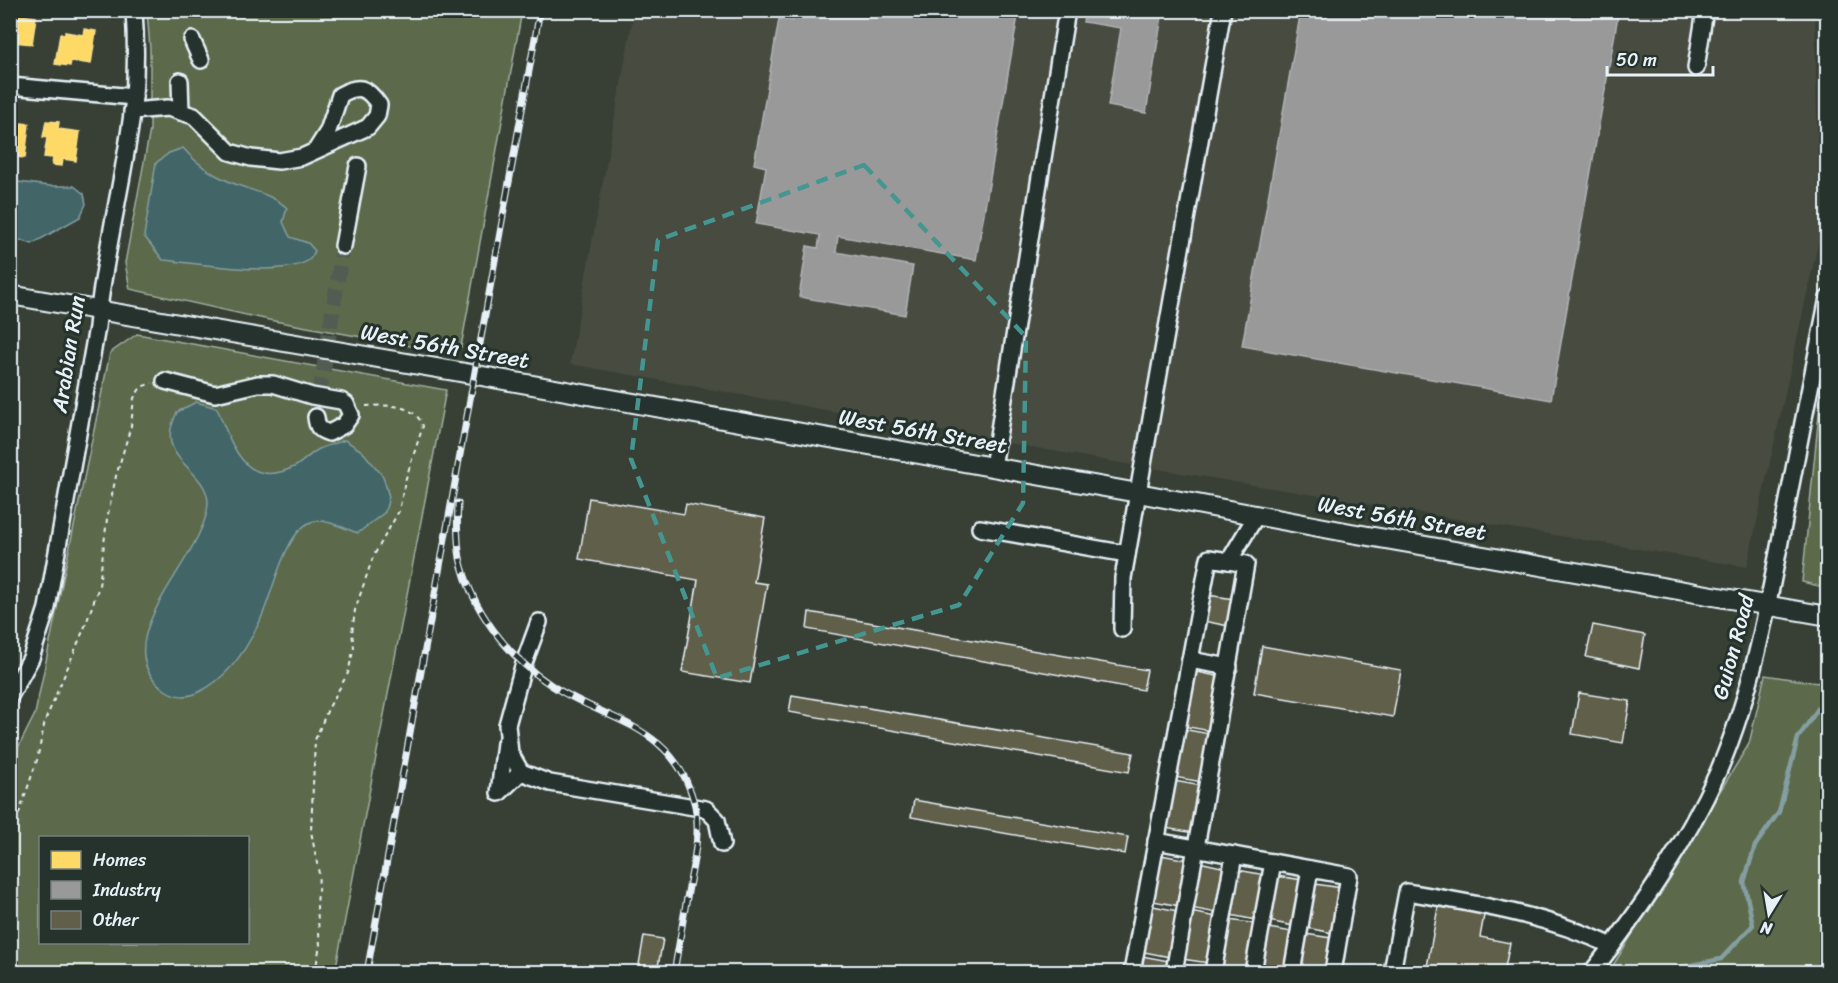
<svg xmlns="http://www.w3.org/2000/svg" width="1838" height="983" viewBox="0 0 1838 983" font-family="Sriracha,sans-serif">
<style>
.built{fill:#474c40}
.green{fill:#5c6b4c;stroke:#a2aea2;stroke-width:1.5;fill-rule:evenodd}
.water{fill:#436668;stroke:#859ea2;stroke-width:1.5}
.homes{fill:#ffd966;stroke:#f8e092;stroke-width:1.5}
.industry{fill:#999;stroke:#b1b3b6;stroke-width:1.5}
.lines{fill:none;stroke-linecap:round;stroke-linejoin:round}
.stream{stroke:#859ea2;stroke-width:4.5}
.building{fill:#615e4a;stroke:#e8f1f8;stroke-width:1.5}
.minor-tunnel{stroke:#525b53;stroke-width:15;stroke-dasharray:15 8;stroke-linecap:butt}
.minor-casing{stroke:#e8f1f8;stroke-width:20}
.major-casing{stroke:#e8f1f8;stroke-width:22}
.path{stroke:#e8f1f8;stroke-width:2;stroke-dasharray:4.5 4.5;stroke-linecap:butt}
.minor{stroke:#26332d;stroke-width:15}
.major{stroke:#26332d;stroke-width:18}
.rail-casing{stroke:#e8f1f8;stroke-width:7}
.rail{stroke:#26332d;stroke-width:4.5;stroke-dasharray:14;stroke-linecap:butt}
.marked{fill:none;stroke:#459590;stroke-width:4.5;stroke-dasharray:12 8;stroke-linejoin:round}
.labels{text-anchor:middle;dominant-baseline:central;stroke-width:6;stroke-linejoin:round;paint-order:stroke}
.street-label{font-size:22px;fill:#e8f1f8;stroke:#26332d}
</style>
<rect width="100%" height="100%" fill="#384036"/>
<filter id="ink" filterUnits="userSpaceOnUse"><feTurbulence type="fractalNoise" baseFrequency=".0167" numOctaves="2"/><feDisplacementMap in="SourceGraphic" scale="12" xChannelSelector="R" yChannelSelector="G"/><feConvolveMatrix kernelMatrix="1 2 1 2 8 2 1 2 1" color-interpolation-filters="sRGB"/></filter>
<g filter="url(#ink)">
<!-- built -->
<polygon class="built" points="634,11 1815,11 1819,239 1747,567 1109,461 570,364"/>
<!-- green -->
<g class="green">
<polygon points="147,11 522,11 461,347 427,349 269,320 130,289 125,263 150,130 150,49"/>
<path d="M137,334L446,390L335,972H11L10,764L35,714L110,353ZM40,838H248V942H40Z"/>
<polygon points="1827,334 1827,588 1802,582"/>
<polygon points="1827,660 1827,972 1609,972 1749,744 1765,675 1818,683"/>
</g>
<!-- water -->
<g class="water">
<path d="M183,148C195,162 211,174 228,181C247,190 271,193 287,208L283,222L290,237L308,243L315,251C313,254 312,257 310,259C286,279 195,263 163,260L144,236L156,163L169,153Z"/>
<polygon points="11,181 49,186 74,186 84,194 86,204 80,217 32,244 11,237"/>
<path d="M196,402L217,408C232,445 245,492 296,466C304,461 310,454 319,449C327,445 337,443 345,440L362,451L383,476L389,497L385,512L358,533C345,529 324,517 311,522C283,533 272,599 258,625C245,652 226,679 199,692C188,698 175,697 165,690C99,642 206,558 208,503C208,472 164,462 171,429C172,423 175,417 177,412Z"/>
</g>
<!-- homes -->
<g class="homes">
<polygon points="10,14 36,17 32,44 13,42 13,44 10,44"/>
<polygon points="84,29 96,31 91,64 71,61 70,66 55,64 60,34 65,34 65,32 83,35"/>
<polygon points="46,121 59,122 58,129 80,132 76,161 63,159 62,166 52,165 53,158 44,157 47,138 43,137"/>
<polygon points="21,123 29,124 25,158 15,157 14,164 10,164 10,125 21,127"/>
</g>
<!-- industry -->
<g class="industry">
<polygon points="795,10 1019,10 976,260 838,236 836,252 913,266 905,315 799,297 807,246 818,248 820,235 756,224 766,167 754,164 779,19 793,21"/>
<polygon points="1085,10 1163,10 1146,113 1108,106 1121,28 1083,22"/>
<polygon points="1301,10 1619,10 1551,400 1242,346"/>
</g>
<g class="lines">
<!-- stream -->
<polyline class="stream" points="1657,972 1721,959 1753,925 1744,882 1755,846 1779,812 1798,738 1828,694"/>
</g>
<!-- building -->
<g class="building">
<polygon points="589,498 684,514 686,504 765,518 754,582 767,584 750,683 682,672 698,580 579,559"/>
<polygon points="1207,595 1234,599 1229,626 1203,621"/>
<polygon points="809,612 1147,670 1143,690 807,629"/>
<polygon points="1593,625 1645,635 1639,668 1586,657"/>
<polygon points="1262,646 1401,670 1393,717 1254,693"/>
<polygon points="1193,671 1221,677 1211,731 1183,726"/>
<polygon points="1579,693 1630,701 1623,743 1572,734"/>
<polygon points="792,695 1133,753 1129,772 789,712"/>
<polygon points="1182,729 1210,734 1202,782 1174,777"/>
<polygon points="1174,781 1202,786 1193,833 1165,828"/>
<polygon points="914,800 1128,837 1125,854 911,817"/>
<polygon points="1161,855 1188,860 1180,906 1153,901"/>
<polygon points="1199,862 1226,868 1217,913 1190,908"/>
<polygon points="1238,870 1265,875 1256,920 1230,915"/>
<polygon points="1276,876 1303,880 1294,926 1268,921"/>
<polygon points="1315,884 1342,888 1333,933 1307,928"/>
<polygon points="1439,902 1485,910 1480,937 1510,943 1504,972 1426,972"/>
<polygon points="1153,906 1178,911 1170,957 1144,952"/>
<polygon points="1190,912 1217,917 1209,963 1182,959"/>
<polygon points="1229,920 1256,924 1247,971 1221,966"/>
<polygon points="1268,928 1293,932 1286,972 1260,972"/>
<polygon points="1305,934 1331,938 1326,972 1299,972"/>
<polygon points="644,936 663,939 657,972 638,970"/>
<polygon points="1142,956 1169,961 1167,972 1139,972"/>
<polygon points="1180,964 1208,969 1207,972 1179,972"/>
</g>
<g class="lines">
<!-- minor-tunnel -->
<polyline class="minor-tunnel" points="316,417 343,246"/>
<!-- minor casing -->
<g class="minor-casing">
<g id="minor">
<polyline points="192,40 201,60"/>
<polyline points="1696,68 1705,10"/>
<polyline points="180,81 181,112"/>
<polyline points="10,86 134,97"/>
<path d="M132,111L168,108L194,116L230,152L251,158L279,161L302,157L368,127L377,116L379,105C367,87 359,84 340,95L328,131L316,150"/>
<polyline points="343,246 358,166"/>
<path d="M165,381L215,394L258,384H273L312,396L341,401L346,404L351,415L344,425L329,433C319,430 317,427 316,417"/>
<polyline points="993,467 1067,10"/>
<polyline points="980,528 1127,554"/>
<polyline points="539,622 524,663 507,725 510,753 521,772 550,783 706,809 717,820 722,844"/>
<polyline points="1122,629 1123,578 1223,10"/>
<polyline points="1190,660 1229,667"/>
<path d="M10,696L31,658L47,608L97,327C104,250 126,175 134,97C136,68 136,39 134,10"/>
<polyline points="505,743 499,793 521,772"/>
<polyline points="1156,841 1349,876 1333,972"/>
<polyline points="1132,972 1209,558 1229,561 1256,516"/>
<polyline points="1174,972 1246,564 1229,561"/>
<polyline points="1213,972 1234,855"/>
<polyline points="1253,972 1273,862"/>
<polyline points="1292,972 1310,869"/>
<path d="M1392,972L1407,892C1477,904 1547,915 1612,946"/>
<path d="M1592,972C1641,909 1685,845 1718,772C1751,696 1767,612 1782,531C1797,453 1812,376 1828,298"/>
</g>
</g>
<!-- major casing -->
<g class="major-casing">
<polyline id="major" points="10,295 454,371 1138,493 1351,533 1828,616"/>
</g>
<!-- path -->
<g class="path">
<polyline points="10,840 37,760 45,721 86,624 99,586 107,519 116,476 131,426 134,398 141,387 152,383"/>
<path d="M315,972L320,945L317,907L319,874L311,831L315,740L328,709L348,673L354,647L352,633L355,610L373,557L399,511L405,481L423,426C413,401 384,406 362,406"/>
</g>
<!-- minor -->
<use href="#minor" class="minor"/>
<!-- major -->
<use href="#major" class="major"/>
<!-- rail casing -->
<g class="rail-casing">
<g id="rail">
<path d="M458,503C457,521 457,540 460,558C471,609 507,656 551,685C609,723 675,724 695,806C701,834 693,864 688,892C683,919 679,946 674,972"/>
<polyline points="367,972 540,10"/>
</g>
</g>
<!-- rail -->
<use href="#rail" class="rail"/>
</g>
</g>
<!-- marked area -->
<path class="marked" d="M864,165L1026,337L1023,503L959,605L717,678L631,459L658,240Z"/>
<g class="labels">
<!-- street labels -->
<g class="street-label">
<text transform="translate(445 346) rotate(10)">West 56th Street</text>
<text transform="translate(68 354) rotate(-81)">Arabian Run</text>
<text transform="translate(923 431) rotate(10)">West 56th Street</text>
<text transform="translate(1402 518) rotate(10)">West 56th Street</text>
<text transform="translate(1733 647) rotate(-75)">Guion Road</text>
</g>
</g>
<!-- margin -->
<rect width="1838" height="983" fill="none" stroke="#26332d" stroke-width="36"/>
<rect x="18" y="18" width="1802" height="947" fill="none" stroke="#e8f1f8" stroke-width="2" filter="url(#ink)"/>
<!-- legend -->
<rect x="39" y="836" width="210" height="108" fill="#26332d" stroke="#747f7e" stroke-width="1.5"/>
<rect x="51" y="851" width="30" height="18" fill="#ffd966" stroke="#747f7e" stroke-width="1.5"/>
<text x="93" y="866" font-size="18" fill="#e8f1f8">Homes</text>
<rect x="51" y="881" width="30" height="18" fill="#999999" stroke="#747f7e" stroke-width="1.5"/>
<text x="93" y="896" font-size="18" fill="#e8f1f8">Industry</text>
<rect x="51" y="911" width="30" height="18" fill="#615e4a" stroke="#747f7e" stroke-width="1.5"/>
<text x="93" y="926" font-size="18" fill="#e8f1f8">Other</text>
<!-- north arrow -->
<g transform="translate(1769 914) rotate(191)" stroke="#26332d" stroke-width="4.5" paint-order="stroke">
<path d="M0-4.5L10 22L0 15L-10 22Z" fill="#e8f1f8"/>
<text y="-9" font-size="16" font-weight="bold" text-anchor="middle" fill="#e8f1f8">N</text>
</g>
<!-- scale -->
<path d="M1607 66v9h106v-9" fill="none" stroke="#e8f1f8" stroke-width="3"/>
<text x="1616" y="66" font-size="18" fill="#e8f1f8" stroke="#26332d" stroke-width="4.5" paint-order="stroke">50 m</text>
</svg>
